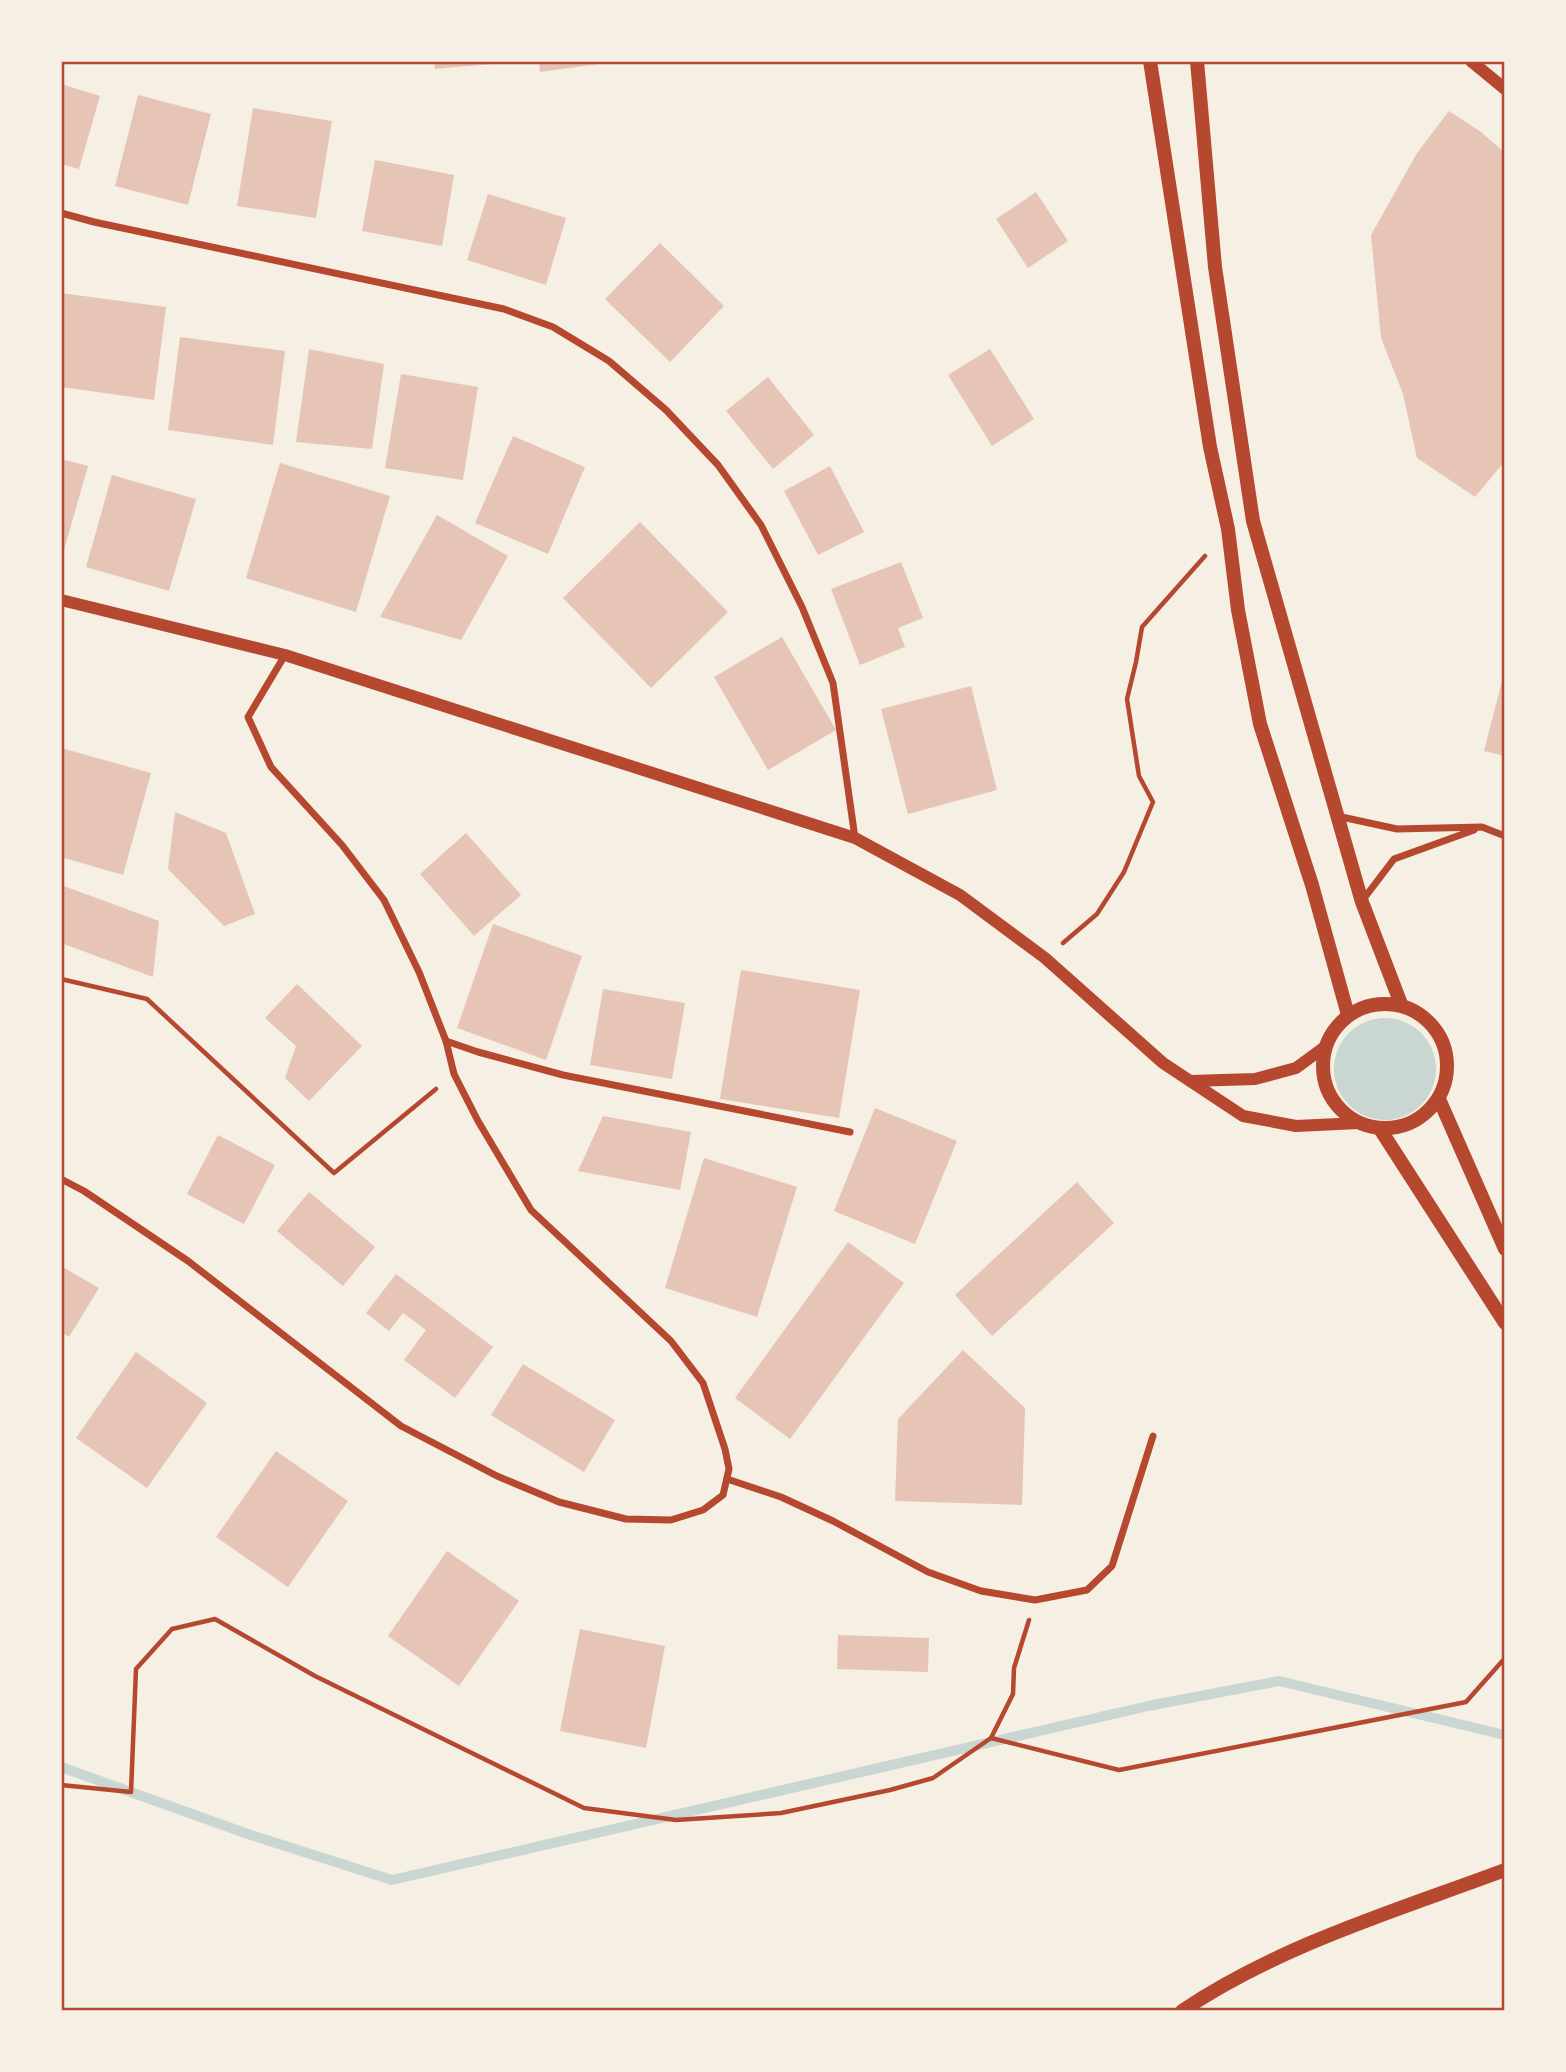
<svg xmlns="http://www.w3.org/2000/svg" width="1566" height="2072" viewBox="0 0 1566 2072" font-family="'PT Serif',serif">
<style>
.water{fill:#c9d6d2}
.lines{fill:none;stroke-linecap:round;stroke-linejoin:round}
.stream{stroke:#c9d6d2;stroke-width:10}
.building{fill:#e6c5b7}
.path{stroke:#b5482f;stroke-width:4.5}
.minor{stroke:#b5482f;stroke-width:7}
.tertiary{stroke:#b5482f;stroke-width:12}
.secondary{stroke:#b5482f;stroke-width:14}
.neatline{fill:none;stroke:#b5482f;stroke-width:2.5}
</style>
<rect width="100%" height="100%" fill="#f6efe4"/>
<!-- water -->
<circle class="water" cx="1385" cy="1069" r="51"/>
<g class="lines">
<!-- stream -->
<polyline class="stream" points="61,1767 245,1833 392,1880 1148,1706 1279,1681 1505,1735"/>
</g>
<!-- building -->
<g class="building">
<polygon points="434,61 491,61 491,64 435,69"/>
<polygon points="539,61 598,61 598,64 540,72"/>
<polygon points="61,84 100,96 79,169 61,164"/>
<polygon points="138,95 211,114 188,205 115,186"/>
<polygon points="253,108 332,121 316,218 237,206"/>
<polygon points="1449,111 1481,132 1505,153 1505,461 1475,497 1417,458 1403,394 1381,338 1371,235 1417,153"/>
<polygon points="375,160 454,175 442,246 362,231"/>
<polygon points="1036,192 1068,241 1028,268 996,219"/>
<polygon points="488,194 566,218 546,285 467,260"/>
<polygon points="660,243 724,306 670,362 605,299"/>
<polygon points="61,293 166,307 154,400 61,387"/>
<polygon points="180,337 285,351 273,445 168,430"/>
<polygon points="309,349 384,364 372,449 296,442"/>
<polygon points="990,349 1034,419 992,446 948,375"/>
<polygon points="401,374 478,387 463,480 385,468"/>
<polygon points="768,377 814,435 773,469 726,411"/>
<polygon points="513,436 585,467 548,554 475,523"/>
<polygon points="61,459 88,466 62,557 61,557"/>
<polygon points="280,463 390,496 356,612 246,578"/>
<polygon points="830,466 864,532 818,555 784,491"/>
<polygon points="112,475 196,499 169,591 86,567"/>
<polygon points="437,515 508,556 461,640 380,617"/>
<polygon points="640,522 728,612 651,688 563,598"/>
<polygon points="901,562 923,618 898,628 905,647 860,665 831,589"/>
<polygon points="782,637 836,730 768,770 714,677"/>
<polygon points="1502,681 1505,681 1505,756 1484,751"/>
<polygon points="971,686 997,790 908,814 881,709"/>
<polygon points="61,748 151,773 123,875 61,857"/>
<polygon points="175,812 226,833 255,914 224,926 168,869"/>
<polygon points="466,833 521,895 474,936 420,874"/>
<polygon points="61,885 159,921 153,977 61,943"/>
<polygon points="493,924 582,956 546,1060 457,1028"/>
<polygon points="741,970 860,990 839,1118 720,1099"/>
<polygon points="297,984 362,1046 309,1101 285,1078 296,1046 265,1018"/>
<polygon points="603,989 685,1003 672,1079 590,1065"/>
<polygon points="875,1108 957,1141 915,1244 834,1211"/>
<polygon points="603,1116 691,1132 680,1190 578,1171"/>
<polygon points="218,1135 275,1165 244,1224 187,1194"/>
<polygon points="704,1158 797,1187 757,1317 665,1288"/>
<polygon points="1077,1182 1114,1223 992,1336 955,1295"/>
<polygon points="309,1192 375,1247 343,1286 277,1231"/>
<polygon points="848,1242 904,1283 790,1439 735,1398"/>
<polygon points="61,1266 99,1288 69,1337 61,1332"/>
<polygon points="396,1274 493,1347 455,1398 404,1360 426,1330 403,1313 389,1331 366,1313"/>
<polygon points="963,1350 1025,1408 1022,1505 895,1501 898,1419"/>
<polygon points="136,1352 207,1403 147,1488 76,1438"/>
<polygon points="523,1364 615,1420 584,1472 491,1415"/>
<polygon points="276,1451 348,1501 288,1587 216,1537"/>
<polygon points="447,1551 519,1601 459,1686 388,1636"/>
<polygon points="580,1629 665,1646 646,1748 560,1731"/>
<polygon points="838,1635 929,1638 928,1672 837,1669"/>
</g>
<g class="lines">
<!-- path -->
<g class="path">
<polyline points="1063,943 1097,914 1124,872 1153,802 1139,776 1127,699 1136,662 1142,627 1205,556"/>
<polyline points="61,979 147,999 334,1173 436,1089"/>
<polyline points="991,1738 1119,1770 1466,1702 1505,1658"/>
<polyline points="61,1785 131,1792 136,1669 172,1629 215,1619 315,1676 584,1808 676,1820 781,1813 890,1790 933,1778 991,1738 1013,1694 1014,1668 1029,1620"/>
</g>
<!-- minor -->
<g class="minor">
<polyline points="61,213 94,222 504,309 553,327 609,361 666,410 718,465 761,525 802,607 833,683 855,838"/>
<polyline points="1337,816 1397,829 1482,827 1505,836"/>
<polyline points="1362,901 1394,859 1474,830"/>
<polyline points="446,1041 478,1052 563,1075 850,1132"/>
<polyline points="61,1179 84,1191 188,1261 401,1426 497,1476 559,1502 626,1519 671,1520 703,1510 723,1495 729,1469 725,1449 703,1383 671,1341 531,1210 478,1121 454,1074 446,1041 419,972 384,900 342,845 271,767 248,717 285,655"/>
<polyline points="727,1479 781,1497 833,1521 928,1572 981,1591 1035,1600 1087,1590 1112,1566 1153,1436"/>
</g>
<!-- tertiary -->
<g class="tertiary">
<polyline points="1471,61 1505,89"/>
<polyline points="61,600 285,655 855,838 960,895 1045,958 1163,1063 1243,1116 1296,1126 1359,1123"/>
<polyline points="1190,1081 1255,1079 1296,1068 1326,1046"/>
</g>
<!-- secondary -->
<g class="secondary">
<polyline points="1150,61 1210,447 1228,529 1238,610 1260,724 1312,885 1348,1015"/>
<polyline points="1197,61 1215,267 1253,521 1362,902 1401,1004"/>
<circle cx="1385" cy="1066" r="62"/>
<polyline points="1439,1099 1505,1249"/>
<polyline points="1380,1129 1505,1323"/>
<path d="M1182,2011C1280,1945 1395,1911 1505,1870"/>
</g>
</g>
<!-- border -->
<rect width="1566" height="2072" fill="none" stroke="#f6efe4" stroke-width="126"/>
<rect x="63" y="63" width="1440" height="1946" class="neatline"/>
</svg>
